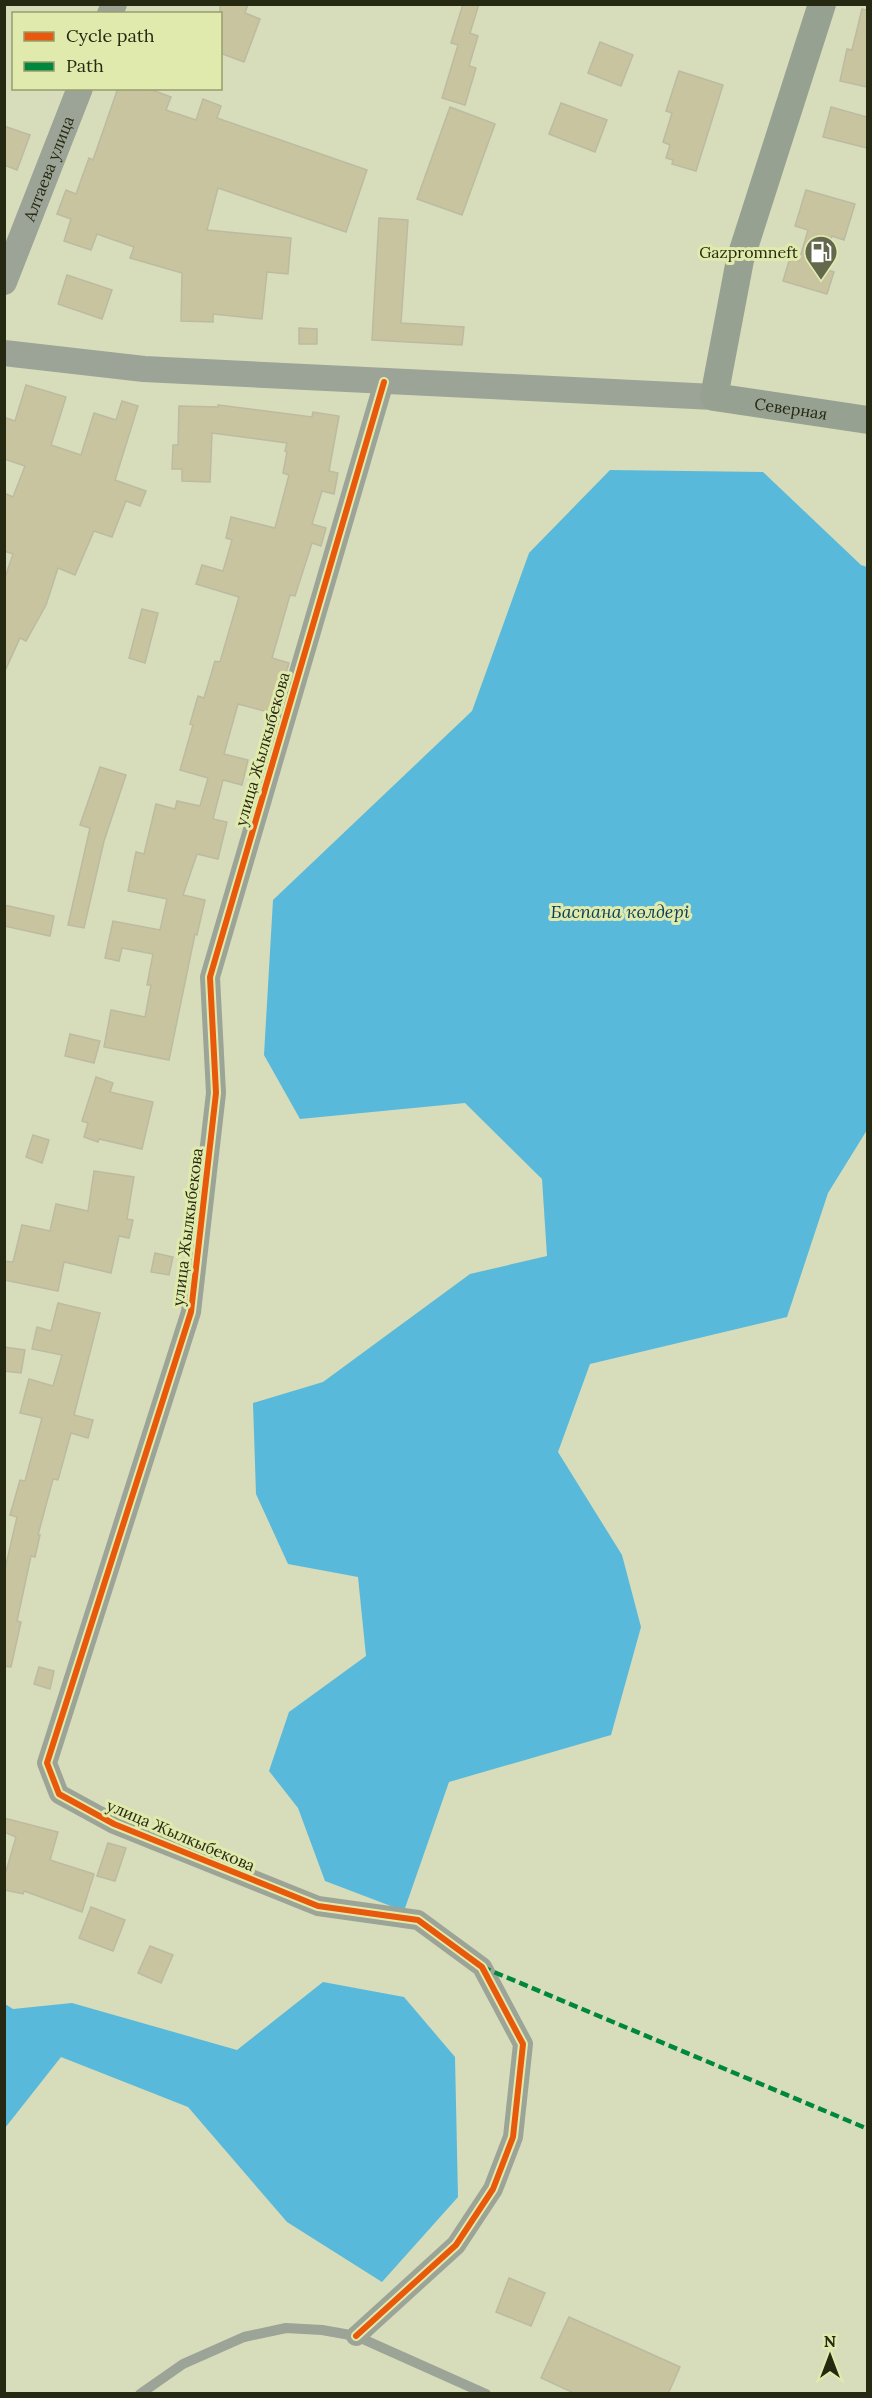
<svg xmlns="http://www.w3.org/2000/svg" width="872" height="2398" viewBox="0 0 872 2398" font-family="Lora,serif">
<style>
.water{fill:#59b9da}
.building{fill:#c8c49f;stroke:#bcbba1;stroke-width:1.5}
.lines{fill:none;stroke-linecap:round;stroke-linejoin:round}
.service{stroke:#9ba497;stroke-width:10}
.minor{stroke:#9ba497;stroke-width:20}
.tertiary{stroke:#9ba497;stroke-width:26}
.secondary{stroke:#97a192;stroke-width:28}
.quiet{stroke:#00873e;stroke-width:4.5;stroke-dasharray:9 4.5;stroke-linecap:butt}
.cycleway-casing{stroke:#e1eaad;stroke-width:10}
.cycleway{stroke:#e8590c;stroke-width:6}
.labels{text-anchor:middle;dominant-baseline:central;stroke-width:6;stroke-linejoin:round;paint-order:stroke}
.street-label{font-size:16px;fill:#262911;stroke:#e1eaad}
.poi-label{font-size:16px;fill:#262911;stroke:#e1eaad;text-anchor:end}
.water-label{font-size:18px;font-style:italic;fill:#083e57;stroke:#e1eaad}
</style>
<rect width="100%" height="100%" fill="#d7dcbb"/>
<!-- water -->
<g class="water">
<polygon points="610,470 763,472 861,565 867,567 867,1130 828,1193 787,1317 590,1364 558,1452 622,1555 641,1627 611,1735 449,1782 404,1911 325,1881 298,1808 269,1771 289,1712 366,1656 358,1577 288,1564 256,1494 253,1403 323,1382 470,1274 547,1256 542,1179 465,1103 300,1119 264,1055 273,900 472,711 529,553"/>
<polygon points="323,1982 404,1997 455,2057 458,2197 382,2282 287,2222 188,2107 61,2057 5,2128 5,2004 13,2009 72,2003 237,2050"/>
</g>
<!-- building -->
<g class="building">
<polygon points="220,4 248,4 245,13 260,19 244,62 220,53"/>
<polygon points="463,4 479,4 470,33 478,36 469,66 476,68 465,105 442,98 458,45 451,43"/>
<polygon points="862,9 867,10 867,87 840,81 847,49 852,50"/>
<polygon points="600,42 633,55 621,86 588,73"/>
<polygon points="679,71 723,85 696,171 672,164 673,160 666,158 670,145 663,142 672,113 666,111"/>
<polygon points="118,88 147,88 171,97 166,110 196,120 203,99 221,106 217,118 367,170 346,232 218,188 207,230 291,238 288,274 267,272 262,319 213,314 213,322 181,321 182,273 130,258 134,247 97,234 91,250 64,241 71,219 57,214 66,190 76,194 89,158 93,160"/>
<polygon points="561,103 607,120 595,152 549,134"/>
<polygon points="450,107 495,124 462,215 417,199"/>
<polygon points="831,107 867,117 867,148 823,137"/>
<polygon points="4,126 30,135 17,170 4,165"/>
<polygon points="806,190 855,204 844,240 832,236 822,268 834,272 827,294 783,281 790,258 799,261 808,230 795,226"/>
<polygon points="379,218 408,220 401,323 464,327 462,345 372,340"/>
<polygon points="67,275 112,290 102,319 58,304"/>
<polygon points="299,328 317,329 317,344 299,344"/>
<polygon points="26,385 66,397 51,445 81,455 94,413 116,420 122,401 138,406 115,480 146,491 140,506 126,501 112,537 94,531 75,575 58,568 46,605 26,641 20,638 4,673 4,580 13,554 4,551 4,493 13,497 25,466 4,459 4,417 15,421"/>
<polygon points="218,405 312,417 313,412 339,416 329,471 338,473 334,494 322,491 312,524 326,528 321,546 312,543 295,596 290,595 272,658 289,663 283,683 281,682 272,713 238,704 224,754 248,760 242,785 223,780 213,819 227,822 218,859 197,854 183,895 205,900 197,935 195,934 169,1060 104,1047 111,1010 145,1017 151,985 147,985 153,954 122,948 119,961 105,958 113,921 160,930 167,899 128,891 136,852 144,854 156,804 175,809 177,801 200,806 208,778 180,770 193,725 190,724 198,696 204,698 215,661 220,662 239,597 196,584 202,565 223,571 232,540 226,538 231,517 275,528 289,475 283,473 287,452 285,451 287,443 212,433 210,482 182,481 182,469 172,469 173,445 178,445 179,406 218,407"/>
<polygon points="142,609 158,613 145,663 129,658"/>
<polygon points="100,767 126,775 104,841 84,928 68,925 90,828 80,825"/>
<polygon points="4,905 54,916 50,936 4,926"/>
<polygon points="70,1034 100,1041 94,1063 65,1056"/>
<polygon points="96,1077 113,1083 110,1092 153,1102 142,1149 99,1139 98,1142 84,1137 88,1123 82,1121"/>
<polygon points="33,1135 49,1140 42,1163 26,1157"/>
<polygon points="94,1171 134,1177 127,1219 133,1220 129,1238 119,1236 111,1273 64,1262 58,1291 4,1280 4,1261 13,1262 22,1225 50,1231 56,1204 88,1211"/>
<polygon points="155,1253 173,1257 169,1275 151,1272"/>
<polygon points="58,1303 100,1313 74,1415 93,1420 88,1438 71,1433 58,1480 53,1479 38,1535 40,1535 35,1557 31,1556 17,1621 21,1622 11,1667 4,1666 4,1573 17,1517 10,1515 20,1480 25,1481 42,1418 20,1413 29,1379 53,1386 62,1355 32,1349 37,1327 51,1331"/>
<polygon points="4,1347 25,1350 21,1373 4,1371"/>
<polygon points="39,1667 54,1671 50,1689 34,1684"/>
<polygon points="4,1818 58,1832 50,1860 94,1874 82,1912 24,1891 23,1894 4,1890 4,1878 16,1837 4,1832"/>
<polygon points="108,1843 126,1848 115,1881 97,1876"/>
<polygon points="91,1907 125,1920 113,1951 79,1938"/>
<polygon points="150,1946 173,1955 161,1983 138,1973"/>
<polygon points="509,2278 545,2293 531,2326 496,2312"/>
<polygon points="569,2317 680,2367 668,2394 576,2394 541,2378"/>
</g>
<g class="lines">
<!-- service -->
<polyline class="service" points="140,2394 183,2364 244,2337 286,2328 322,2330 356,2336 486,2394"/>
<!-- minor -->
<polyline class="minor" points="356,2336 456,2245 493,2189 513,2137 523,2044 482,1967 418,1920 318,1906 114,1824 59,1794 47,1763 191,1312 216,1093 210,977 384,382"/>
<!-- tertiary -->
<g class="tertiary">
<polyline points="110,14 114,4"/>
<path id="s1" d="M4,282L80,88"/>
<polyline points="4,353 144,369 714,397"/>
</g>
<!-- secondary -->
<path class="secondary" id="s2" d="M822,4L740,260L714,397L868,420"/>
<!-- quiet -->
<polyline class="quiet" points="482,1967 868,2129"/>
<!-- cycleway casing -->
<g class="cycleway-casing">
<polyline id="cycleway" points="356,2336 456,2245 493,2189 513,2137 523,2044 482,1967 418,1920 318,1906 114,1824 59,1794 47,1763 191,1312 216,1093 210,977 384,382"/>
</g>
<!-- cycleway -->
<use href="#cycleway" class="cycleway"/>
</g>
<!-- icons -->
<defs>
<g id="fuel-pin" transform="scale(1.725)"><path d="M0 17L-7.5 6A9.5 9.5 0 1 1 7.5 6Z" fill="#64684c" stroke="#e1eaad"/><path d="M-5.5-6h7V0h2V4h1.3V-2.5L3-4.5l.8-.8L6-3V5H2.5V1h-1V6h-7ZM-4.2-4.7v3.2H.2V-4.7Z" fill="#fff"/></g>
</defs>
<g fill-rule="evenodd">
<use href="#fuel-pin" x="821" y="252"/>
</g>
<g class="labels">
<!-- street labels -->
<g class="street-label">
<text stroke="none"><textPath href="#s1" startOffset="122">Алтаева улица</textPath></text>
<text stroke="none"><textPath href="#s2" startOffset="486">Северная</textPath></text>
<text transform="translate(262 749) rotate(-74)">улица Жылкыбекова</text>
<text transform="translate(187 1227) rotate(-83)">улица Жылкыбекова</text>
<text transform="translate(181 1835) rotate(23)">улица Жылкыбекова</text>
</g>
<!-- poi labels -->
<g class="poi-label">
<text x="798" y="252">Gazpromneft</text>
</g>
<!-- water labels -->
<g class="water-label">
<text x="620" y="911">Баспана көлдері</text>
</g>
</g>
<!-- border -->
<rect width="872" height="2398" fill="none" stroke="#262911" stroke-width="12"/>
<!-- legend -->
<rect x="12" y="12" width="210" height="78" fill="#e1eaad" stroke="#969d6f" stroke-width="1.5"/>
<rect x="24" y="32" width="30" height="9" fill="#e8590c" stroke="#969d6f" stroke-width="1.5"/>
<text x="66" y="42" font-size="18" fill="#262911">Cycle path</text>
<rect x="24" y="62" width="30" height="9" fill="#00873e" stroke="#969d6f" stroke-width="1.5"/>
<text x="66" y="72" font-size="18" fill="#262911">Path</text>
<!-- north arrow -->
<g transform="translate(830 2356)" stroke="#e1eaad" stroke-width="4.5" paint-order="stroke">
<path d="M0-4.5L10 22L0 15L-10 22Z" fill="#262911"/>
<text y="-9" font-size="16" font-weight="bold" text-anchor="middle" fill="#262911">N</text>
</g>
</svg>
